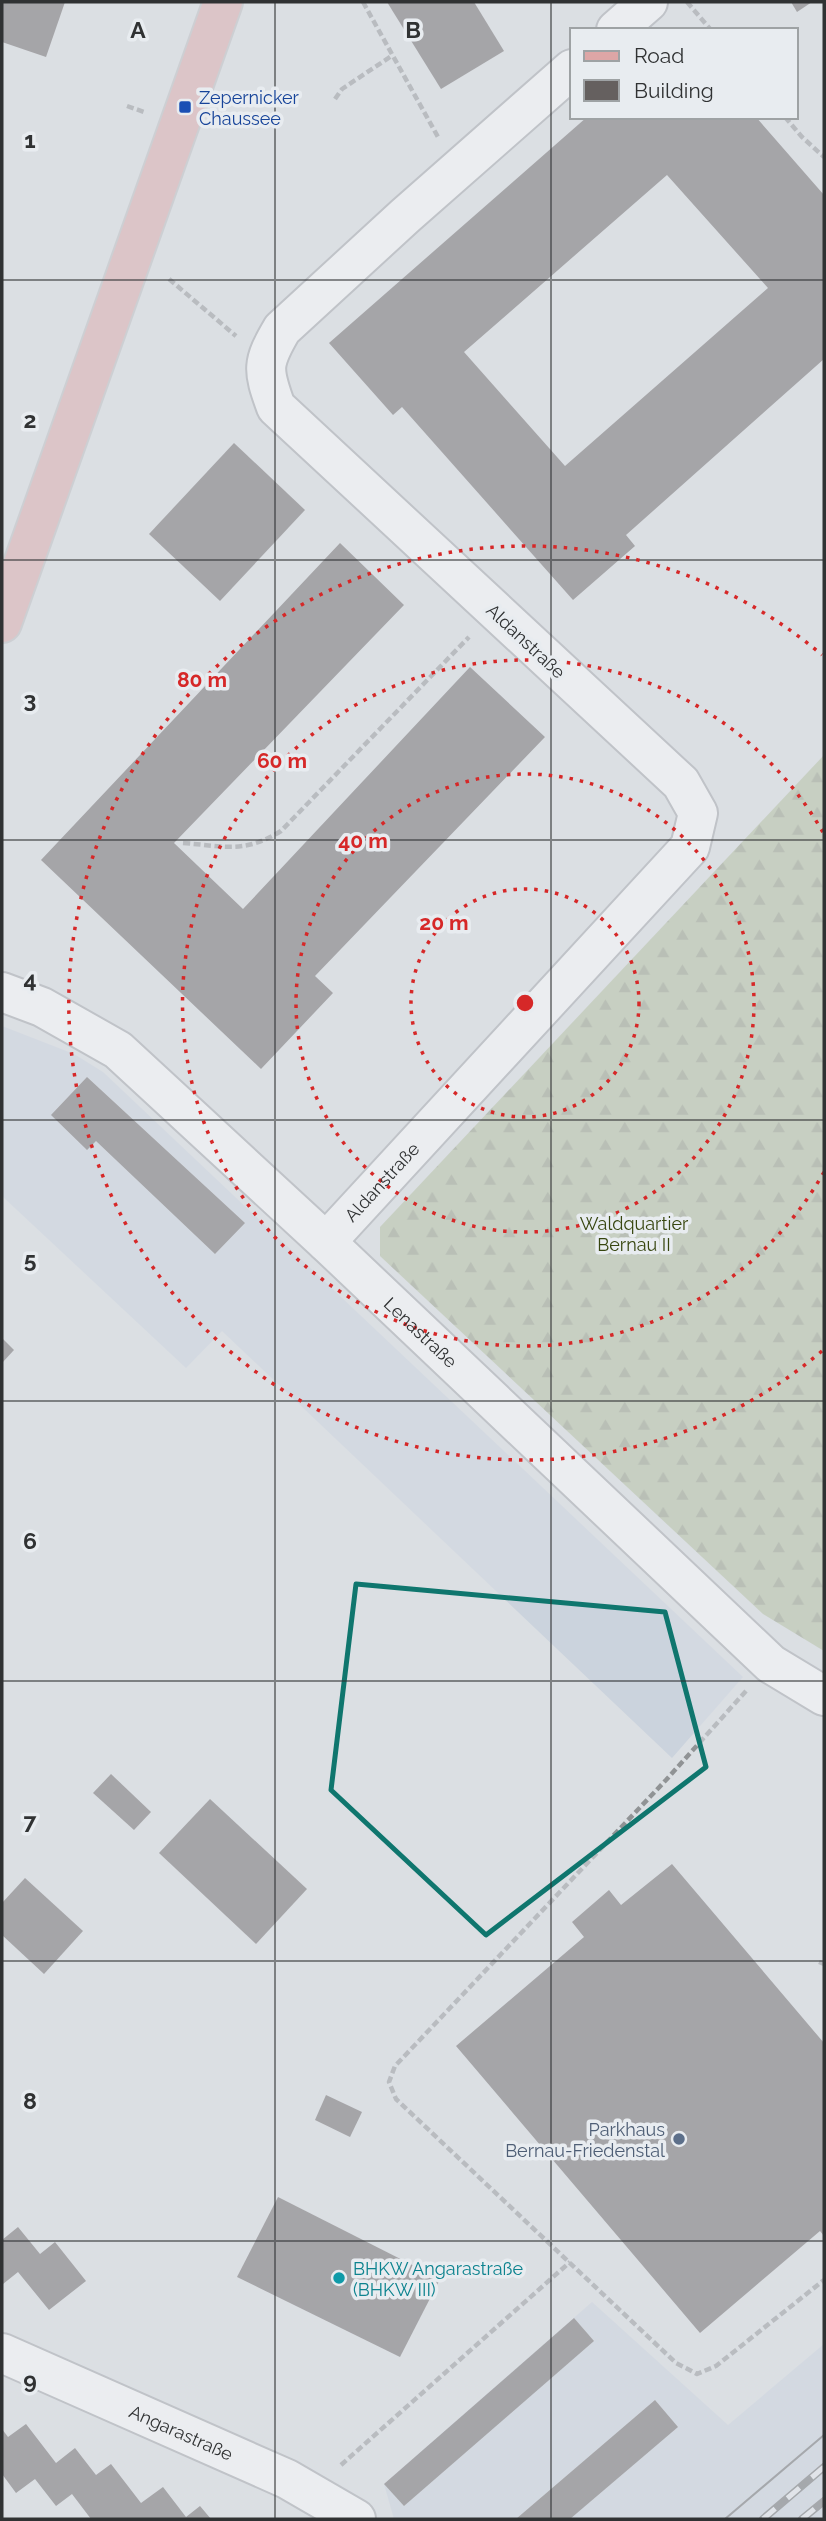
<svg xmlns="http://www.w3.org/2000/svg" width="826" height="2521" viewBox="0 0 826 2521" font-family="Raleway,sans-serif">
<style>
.built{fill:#cbd3dd}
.forest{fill:url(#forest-firs)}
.building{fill:#65605f;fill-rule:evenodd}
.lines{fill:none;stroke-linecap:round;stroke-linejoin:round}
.minor-casing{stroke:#9fa2a6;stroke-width:42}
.major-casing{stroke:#bdbdbe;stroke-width:42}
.path{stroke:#909395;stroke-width:4.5;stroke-dasharray:7 3.5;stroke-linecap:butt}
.minor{stroke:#fff;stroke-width:38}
.major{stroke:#dda6a6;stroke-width:38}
.tram{stroke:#646668;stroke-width:2}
.rail-casing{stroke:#646668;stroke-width:8}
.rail{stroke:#e8ecf0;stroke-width:5;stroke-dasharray:16;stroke-linecap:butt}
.marked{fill:none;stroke:#0f766e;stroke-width:5;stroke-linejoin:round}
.grid{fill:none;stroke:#303233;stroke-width:2;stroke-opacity:0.55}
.ring{fill:none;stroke:#d62828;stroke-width:3.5;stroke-dasharray:3.5 7}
.transit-dot{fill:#1a4fb4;stroke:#e8ecf0;stroke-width:2.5}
.service-dot{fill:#5c6f8a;stroke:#e8ecf0;stroke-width:2.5}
.culture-dot{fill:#0f9aa8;stroke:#e8ecf0;stroke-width:2.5}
.labels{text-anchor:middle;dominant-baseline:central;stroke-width:7;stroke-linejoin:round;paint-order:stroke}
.transit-label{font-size:18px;fill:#164399;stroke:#e8ecf0;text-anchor:start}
.street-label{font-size:18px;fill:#303233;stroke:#e8ecf0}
.park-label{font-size:18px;fill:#37460f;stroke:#e8ecf0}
.service-label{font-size:18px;fill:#4e5e75;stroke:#e8ecf0;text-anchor:end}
.culture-label{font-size:18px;fill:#0d838f;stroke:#e8ecf0;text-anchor:start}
.grid-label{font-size:23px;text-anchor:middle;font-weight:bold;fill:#303233;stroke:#e8ecf0;stroke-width:7;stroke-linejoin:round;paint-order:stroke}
.centre{fill:#d62828;stroke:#e8ecf0;stroke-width:3.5}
.ring-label{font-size:21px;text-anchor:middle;font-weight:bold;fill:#d62828;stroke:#e8ecf0;stroke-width:7;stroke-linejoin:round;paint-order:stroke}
</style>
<defs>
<pattern id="forest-firs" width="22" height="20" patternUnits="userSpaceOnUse" patternTransform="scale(1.75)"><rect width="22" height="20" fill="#b0bd9a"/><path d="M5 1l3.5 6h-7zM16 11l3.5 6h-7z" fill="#909a7e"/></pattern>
</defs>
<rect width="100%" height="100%" fill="#dbdfe3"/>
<!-- built -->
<g class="built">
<polygon points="2,1026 74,1054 103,1072 743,1677 672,1758 222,1331 186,1368 2,1196"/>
<polygon points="592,2302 728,2425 824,2344 824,2519 394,2519 384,2484"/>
</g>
<!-- forest -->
<polygon class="forest" points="824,755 824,1651 763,1614 380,1256 380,1227"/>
<!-- building -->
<g class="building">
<polygon points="2,2 65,2 46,57 2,42"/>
<polygon points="387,2 474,2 504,51 441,89"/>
<polygon points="791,2 812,2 797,12"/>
<path d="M587,117H756L824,195V359L626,535L635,546L573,600L402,407L393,415L329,343ZM667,175L768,288L565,466L464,352Z"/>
<polygon points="234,443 305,510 220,601 149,534"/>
<polygon points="340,543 404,605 174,843 243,909 470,667 545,737 315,976 333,993 261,1069 41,860"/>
<polygon points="87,1077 245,1223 215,1254 96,1141 87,1150 51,1115"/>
<polygon points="2,1338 14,1350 2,1363"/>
<polygon points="111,1774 151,1812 134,1830 93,1793"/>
<polygon points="210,1799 307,1889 256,1944 159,1853"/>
<polygon points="672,1864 824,2043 824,2236 820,2231 700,2333 456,2046 584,1937 572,1922 609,1890 621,1905"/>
<polygon points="25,1878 83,1931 44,1974 2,1935 2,1903"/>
<polygon points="326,2095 362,2112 350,2137 315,2120"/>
<polygon points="278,2197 440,2279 400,2357 237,2277"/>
<polygon points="18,2227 40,2254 55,2242 86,2281 49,2310 18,2272 3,2284 2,2282 2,2240"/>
<polygon points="574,2318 594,2341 404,2506 384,2484"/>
<polygon points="655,2400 678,2427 570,2519 516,2519"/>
<polygon points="26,2424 56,2463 75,2448 96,2475 111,2464 141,2503 163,2487 186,2517 200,2506 211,2519 91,2519 72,2494 56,2506 35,2479 16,2493 2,2474 2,2429 8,2437"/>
</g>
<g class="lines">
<!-- minor casing -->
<g class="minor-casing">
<g id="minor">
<polyline points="616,30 648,2"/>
<path id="s1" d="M2,992L42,1007L118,1050L326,1242L771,1664L824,1696"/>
<path id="s2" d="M326,1242L690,847L698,813L681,783L276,407C262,369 262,363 282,329L405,216L572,69"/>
<path id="s3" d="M2,2353L287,2479L356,2519"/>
</g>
</g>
<!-- major casing -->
<g class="major-casing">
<polyline id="major" points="2,623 223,2"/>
</g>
<!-- path -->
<g class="path">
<polyline points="363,2 438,137"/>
<polyline points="687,2 711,30"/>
<polyline points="335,99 342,89 393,55"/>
<polyline points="127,106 144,112"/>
<polyline points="785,117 802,137 824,157"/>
<polyline points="169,279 236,336"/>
<path d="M183,843C224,846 244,854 281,831L469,637"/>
<polyline points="746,1691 666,1780 395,2066 389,2082 396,2099 676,2363 697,2374 716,2366 824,2280"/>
<polyline points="819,1962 824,1964"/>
<polyline points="341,2465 570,2262"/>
</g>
<!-- minor -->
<use href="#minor" class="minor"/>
<!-- major -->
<use href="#major" class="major"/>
<!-- tram -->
<polyline class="tram" points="725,2519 824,2435"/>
<!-- rail casing -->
<g class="rail-casing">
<g id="rail">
<polyline points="763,2519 824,2467"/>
<polyline points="802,2519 824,2501"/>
</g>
</g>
<!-- rail -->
<use href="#rail" class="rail"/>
</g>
<!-- marked area -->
<path d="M0 0H826V2521H0ZM356,1584L665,1612L706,1767L486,1935L331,1790Z" fill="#dbdfe3" fill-opacity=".55" fill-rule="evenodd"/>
<path class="marked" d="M356,1584L665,1612L706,1767L486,1935L331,1790Z"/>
<!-- grid -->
<path class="grid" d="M275,2V2519M551,2V2519M2,280H824M2,560H824M2,840H824M2,1120H824M2,1401H824M2,1681H824M2,1961H824M2,2241H824"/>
<!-- distance rings -->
<g class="ring">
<circle cx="525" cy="1003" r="114"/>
<circle cx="525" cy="1003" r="229"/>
<path d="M824 1172A343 343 0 1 1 824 834"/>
<path d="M822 1351A457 457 0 1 1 822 655"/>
</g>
<!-- markers -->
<rect class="transit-dot" x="178" y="100" width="14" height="14" rx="3.5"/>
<circle class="service-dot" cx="679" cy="2139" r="7"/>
<circle class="culture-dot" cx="339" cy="2278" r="7"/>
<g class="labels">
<!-- transit labels -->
<g class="transit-label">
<text x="199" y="97">Zepernicker<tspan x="199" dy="21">Chaussee</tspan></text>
</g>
<!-- street labels -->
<g class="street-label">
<text transform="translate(526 641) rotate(43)">Aldanstraße</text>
<text stroke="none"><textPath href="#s2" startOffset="82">Aldanstraße</textPath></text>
<text stroke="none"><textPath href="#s1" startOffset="544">Lenastraße</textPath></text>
<text stroke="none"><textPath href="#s3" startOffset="196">Angarastraße</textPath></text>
</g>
<!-- park labels -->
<g class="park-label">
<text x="634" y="1223">Waldquartier<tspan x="634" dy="21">Bernau II</tspan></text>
</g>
<!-- service labels -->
<g class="service-label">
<text x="665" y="2129">Parkhaus<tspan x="665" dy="21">Bernau-Friedenstal</tspan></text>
</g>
<!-- culture labels -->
<g class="culture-label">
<text x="353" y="2268">BHKW Angarastraße<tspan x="353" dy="21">(BHKW III)</tspan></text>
</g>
</g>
<g class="grid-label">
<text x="138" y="38">A</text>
<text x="413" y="38">B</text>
<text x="30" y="148">1</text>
<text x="30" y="428">2</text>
<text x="30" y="708">3</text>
<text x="30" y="988">4</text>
<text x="30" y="1268">5</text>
<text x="30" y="1549">6</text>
<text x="30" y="1829">7</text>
<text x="30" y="2109">8</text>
<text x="30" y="2389">9</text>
</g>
<circle cx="525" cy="1003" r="10" class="centre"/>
<g class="ring-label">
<text x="202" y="687">80 m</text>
<text x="282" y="768">60 m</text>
<text x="363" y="848">40 m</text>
<text x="444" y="930">20 m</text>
</g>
<!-- border -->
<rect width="826" height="2521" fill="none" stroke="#303233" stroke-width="7"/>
<!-- legend -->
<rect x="570" y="28" width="228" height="91" fill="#e8ecf0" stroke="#9ea2a4" stroke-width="2"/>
<rect x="584" y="51" width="35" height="10" fill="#dda6a6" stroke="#9ea2a4" stroke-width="2"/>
<text x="634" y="63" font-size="21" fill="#303233">Road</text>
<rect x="584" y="80" width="35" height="21" fill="#65605f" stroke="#9ea2a4" stroke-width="2"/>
<text x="634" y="98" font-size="21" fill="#303233">Building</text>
</svg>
